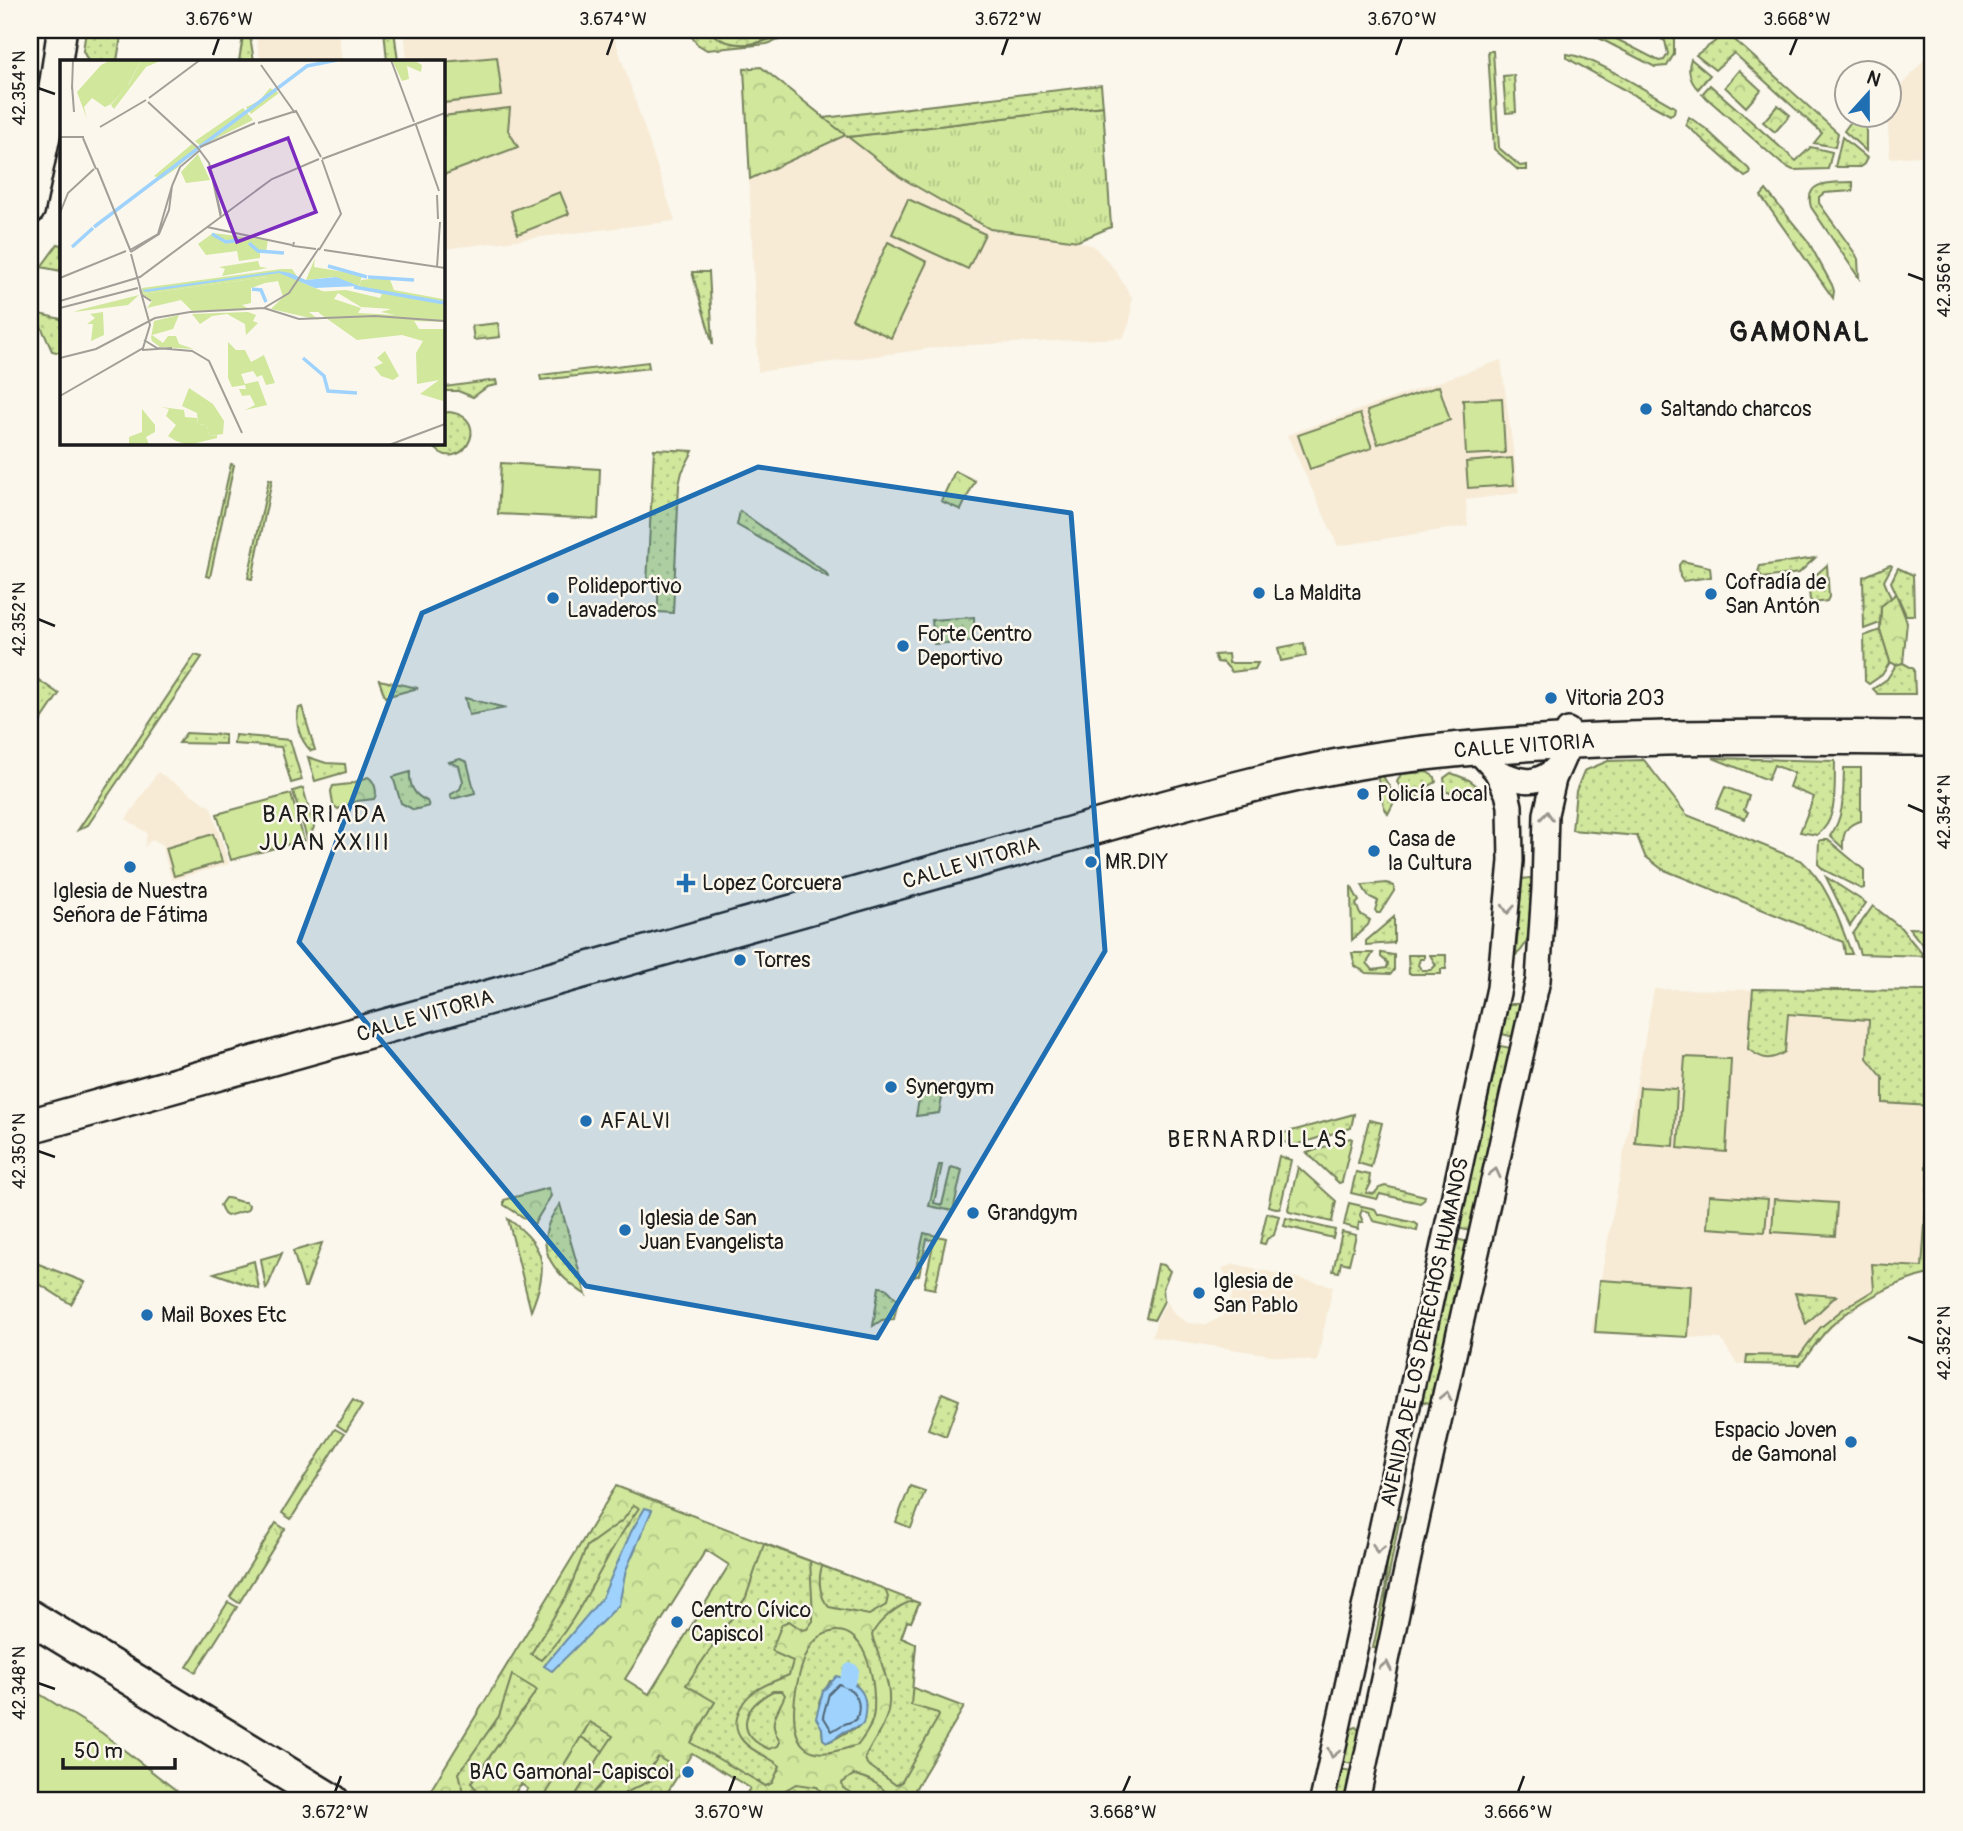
<svg xmlns="http://www.w3.org/2000/svg" width="1963" height="1831" viewBox="0 0 1963 1831" font-family="Pangolin,sans-serif">
<style>
.built{fill:#f7ebd6}
.grass{fill:url(#grass-tufts);stroke:#76825c;stroke-width:2}
.forest{fill:url(#forest-crowns);stroke:#76825c;stroke-width:2;fill-rule:evenodd}
.garden{fill:url(#garden-dots);stroke:#76825c;stroke-width:2;fill-rule:evenodd}
.pitch{fill:#d0e79c;stroke:#76825c;stroke-width:2}
.water{fill:#9fd3fd;stroke:#6b8aa3;stroke-width:2}
.lines{fill:none;stroke-linecap:round;stroke-linejoin:round}
.shore{stroke:#506576;stroke-width:2}
.canal{stroke:#9fd3fd;stroke-width:16}
.minor-casing{stroke:#1c1c1c;stroke-width:28}
.major-casing{stroke:#1c1c1c;stroke-width:33}
.highway-casing{stroke:#1c1c1c;stroke-width:38}
.minor{stroke:#fbf7ec;stroke-width:23}
.major{stroke:#fbf7ec;stroke-width:28}
.highway{stroke:#fbf7ec;stroke-width:33}
.oneway{stroke:#97948e}
.marked{fill:#1f6fb2;fill-opacity:0.2;stroke:#1f6fb2;stroke-width:5;stroke-linejoin:round}
.ticks{fill:none;stroke:#1c1c1c;stroke-width:2.5}
.poi-dot{fill:#1f6fb2;stroke:#fbf7ec;stroke-width:2.5}
.labels{text-anchor:middle;dominant-baseline:central;stroke-width:5;stroke-linejoin:round;paint-order:stroke}
.poi-label{font-size:21px;fill:#1c1c1c;stroke:#fbf7ec;text-anchor:start}
.street-label{font-size:21px;fill:#1c1c1c;stroke:#fbf7ec}
.neighbourhood-label{font-size:23px;letter-spacing:2px;fill:#1c1c1c;stroke:#fbf7ec}
.quarter-label{font-size:24px;letter-spacing:2px;fill:#1c1c1c;stroke:#fbf7ec}
.district-label{font-size:28px;font-weight:bold;letter-spacing:2px;fill:#1c1c1c;stroke:#fbf7ec}
.inset-river{fill:none;stroke:#9fd3fd;stroke-width:3.5}
.inset-road{fill:none;stroke:#a29f99;stroke-width:2}
.view{fill:#7b2cbf;fill-opacity:0.15;stroke:#7b2cbf;stroke-width:3.5}
.inset-edge{fill:none;stroke:#1c1c1c;stroke-width:3.5}
.neatline{fill:none;stroke:#1c1c1c;stroke-width:2.5}
.ticks-label{font-size:18px;text-anchor:middle;fill:#1c1c1c}
</style>
<defs>
<pattern id="grass-tufts" width="24" height="20" patternUnits="userSpaceOnUse" patternTransform="scale(1.75)"><rect width="24" height="20" fill="#d0e79c"/><path d="M3 7l-1-3M5 7V3M7 7l1-3M15 17l-1-3M17 17v-4M19 17l1-3" fill="none" stroke="#b2c686"/></pattern>
<pattern id="forest-crowns" width="20" height="18" patternUnits="userSpaceOnUse" patternTransform="scale(1.75)"><rect width="20" height="18" fill="#d0e79c"/><path d="M2 6a3 3 0 1 1 6 0M12 15a3 3 0 1 1 6 0" fill="none" stroke="#b2c686"/></pattern>
<pattern id="garden-dots" width="8" height="8" patternUnits="userSpaceOnUse" patternTransform="scale(1.75)"><rect width="8" height="8" fill="#d0e79c"/><path d="M2 2h.1M6 6h.1" fill="none" stroke="#b2c686" stroke-width="1.8" stroke-linecap="round"/></pattern>
</defs>
<rect width="100%" height="100%" fill="#fbf7ec"/>
<filter id="ink" filterUnits="userSpaceOnUse"><feTurbulence type="fractalNoise" baseFrequency=".0143" numOctaves="2"/><feDisplacementMap in="SourceGraphic" scale="14" xChannelSelector="R" yChannelSelector="G"/><feConvolveMatrix kernelMatrix="1 2 1 2 8 2 1 2 1" color-interpolation-filters="sRGB"/></filter>
<g filter="url(#ink)">
<!-- built -->
<g class="built">
<polygon points="255,30 338,30 342,61 260,61"/>
<polygon points="404,30 612,30 675,221 443,249 443,61 407,61"/>
<polygon points="1930,53 1933,56 1933,155 1890,158 1887,116 1890,116 1890,98"/>
<polygon points="761,67 900,177 990,229 1060,237 1094,246 1116,271 1132,298 1130,322 1123,338 949,346 758,372 744,69"/>
<polygon points="1501,360 1519,493 1466,500 1468,526 1338,546 1287,435"/>
<polygon points="158,772 211,807 229,864 172,880 164,854 163,845 154,840 149,842 144,848 147,833 126,819"/>
<polygon points="1654,989 1933,991 1933,1273 1907,1280 1849,1312 1818,1341 1800,1365 1737,1364 1721,1339 1591,1332"/>
<polygon points="1235,1264 1333,1286 1317,1362 1152,1337 1157,1319 1167,1301 1174,1314 1188,1323 1207,1324 1221,1317 1228,1308 1232,1295 1230,1282 1222,1268"/>
</g>
<!-- grass -->
<g class="grass">
<polygon points="1103,106 1111,227 1078,241 990,229 900,177 848,137"/>
<polygon points="353,1400 362,1406 346,1431 337,1425"/>
<polygon points="335,1429 344,1434 291,1519 282,1513"/>
<polygon points="276,1523 285,1529 239,1603 230,1597"/>
<polygon points="228,1602 237,1607 196,1672 187,1667"/>
</g>
<!-- forest -->
<g class="forest">
<path d="M708,30H782C771,42 744,48 727,43C720,41 714,35 708,30Z"/>
<polygon points="761,67 846,135 750,179 744,69"/>
<polygon points="1739,70 1761,90 1746,107 1725,87"/>
<polygon points="1778,105 1790,115 1775,132 1763,122"/>
<polygon points="498,323 500,337 474,340 472,326"/>
<polygon points="955,471 975,481 961,510 941,501"/>
<polygon points="1896,594 1907,622 1903,663 1896,665 1890,662 1880,630 1881,606"/>
<path d="M368,777C375,781 378,793 374,799L357,801L338,809L333,805L331,791L333,786L350,784Z"/>
<polygon points="1350,1138 1352,1139 1342,1182 1339,1183 1307,1153"/>
<polygon points="1298,1167 1336,1201 1332,1222 1289,1212 1288,1209"/>
<polygon points="548,1188 551,1196 534,1224 504,1205 504,1200"/>
<path d="M616,1486L919,1603L911,1622L907,1621L901,1638L916,1644L911,1687L964,1707L908,1801H742L750,1788L692,1753L662,1801H520L528,1789L521,1784L512,1797L518,1801H424ZM706,1550L729,1565L649,1694L625,1679Z"/>
</g>
<!-- garden -->
<g class="garden">
<polygon points="86,30 122,30 117,61 88,61 83,51"/>
<polygon points="244,30 249,30 254,61 239,61"/>
<polygon points="384,30 394,30 398,61 387,61"/>
<path d="M687,30H708C724,46 746,47 768,40C781,36 776,30 793,30L784,38L767,44L707,50L697,44Z"/>
<polygon points="1577,30 1599,30 1659,61 1664,60 1668,54 1665,41 1645,30 1674,30 1674,54 1667,66 1655,67 1597,37"/>
<polygon points="1727,33 1838,133 1835,147 1814,143 1822,133 1734,53 1715,70 1696,55"/>
<polygon points="1488,51 1493,51 1499,148 1520,166 1527,165 1527,170 1518,170 1494,149"/>
<path d="M1567,54C1597,58 1647,92 1675,107L1674,113L1670,115L1570,60L1567,58Z"/>
<path d="M1691,59L1710,75L1698,89C1690,82 1687,69 1691,59Z"/>
<polygon points="1514,75 1516,112 1506,113 1503,76"/>
<polygon points="1101,85 1103,106 848,137 824,118"/>
<polygon points="1710,85 1796,161 1811,147 1832,152 1828,169 1793,170 1783,165 1702,94"/>
<polygon points="1855,116 1866,116 1866,151 1844,131"/>
<polygon points="1689,117 1706,129 1751,171 1750,174 1745,177 1686,125"/>
<polygon points="1842,137 1867,158 1864,164 1860,167 1835,167"/>
<path d="M1853,182V191L1824,193L1819,197V203L1854,252L1858,259L1859,278L1811,207C1803,179 1834,183 1853,182Z"/>
<polygon points="1766,190 1808,241 1832,285 1834,291 1833,298 1761,196"/>
<polygon points="58,244 61,245 61,271 41,267"/>
<polygon points="692,272 709,272 713,345"/>
<polygon points="35,313 61,319 61,353 52,351"/>
<polygon points="648,362 649,368 541,380 540,375"/>
<polygon points="496,380 497,385 487,387 473,397 458,391 444,391 444,387"/>
<path d="M449,412C497,418 457,482 431,443H443V413Z"/>
<polygon points="654,449 693,451 682,472 679,485 673,613 658,612 658,586 647,583"/>
<polygon points="231,464 234,465 210,577 206,576"/>
<polygon points="269,479 272,480 252,579 248,578"/>
<polygon points="740,511 826,573 828,577 737,525"/>
<polygon points="1815,558 1799,573 1763,578 1758,572 1760,566"/>
<polygon points="1682,561 1710,567 1711,577 1683,581 1680,577 1679,565"/>
<polygon points="1827,565 1829,597 1827,601 1813,603 1810,600 1808,582"/>
<polygon points="1890,565 1892,566 1884,581 1891,598 1881,606 1880,623 1864,629 1863,577"/>
<polygon points="1898,568 1913,575 1914,615 1906,615 1891,582"/>
<polygon points="974,617 975,641 934,644 932,620"/>
<polygon points="1880,630 1890,662 1882,675 1869,684 1865,681 1864,636"/>
<polygon points="1304,643 1306,656 1281,661 1278,648"/>
<polygon points="1228,654 1229,663 1258,663 1255,669 1232,672 1224,663 1217,662 1214,655"/>
<polygon points="195,655 202,657 88,825 78,830"/>
<polygon points="1903,663 1914,669 1915,694 1878,694 1873,689 1887,679 1896,665"/>
<polygon points="30,674 59,694 30,737"/>
<polygon points="379,680 418,688 385,697"/>
<polygon points="465,698 506,708 469,715"/>
<path d="M302,707L315,750L311,751C300,740 294,723 299,708Z"/>
<polygon points="186,733 225,735 225,744 179,743"/>
<polygon points="235,735 290,740 302,780 291,783 281,747 234,744"/>
<polygon points="308,757 326,763 345,764 346,772 315,781"/>
<path d="M1713,758L1835,761C1834,785 1839,820 1817,835L1800,832L1814,797L1789,787L1794,773L1774,765L1768,780Z"/>
<polygon points="460,759 467,762 475,793 452,799 450,795 460,789 463,781 459,766 449,762"/>
<path d="M1644,760L1687,815L1802,861C1829,885 1839,922 1852,954H1845L1843,942L1662,869L1645,856L1637,836L1572,830L1576,791L1584,771L1608,761Z"/>
<path d="M1844,768H1861V821C1846,824 1842,834 1843,848L1830,836C1845,816 1843,793 1844,768Z"/>
<path d="M410,772C409,786 415,796 427,801L429,806L414,810L401,803L393,777Z"/>
<polygon points="1427,772 1435,777 1436,782 1424,789 1419,797 1405,795 1397,782 1401,774"/>
<polygon points="1451,773 1469,780 1481,789 1481,792 1479,794 1446,792 1444,778"/>
<polygon points="1377,774 1383,776 1396,798 1388,814 1384,807"/>
<polygon points="1725,787 1749,796 1744,810 1748,812 1745,819 1716,808"/>
<polygon points="303,788 314,827 308,842 293,791"/>
<polygon points="1821,840 1828,840 1864,870 1864,888 1861,889 1824,870 1818,864 1819,841"/>
<polygon points="1826,877 1866,903 1850,926"/>
<path d="M1530,878L1532,879C1531,902 1537,940 1516,955L1522,879Z"/>
<polygon points="1387,883 1394,886 1394,891 1380,913 1377,913 1375,910 1378,901 1368,896 1362,885"/>
<polygon points="1351,886 1359,901 1356,904 1360,914 1370,920 1368,925 1352,940"/>
<polygon points="1873,906 1901,928 1924,956 1860,954 1853,934"/>
<polygon points="1394,917 1394,943 1366,945 1366,941"/>
<polygon points="1909,928 1933,929 1933,957 1932,957"/>
<polygon points="1352,953 1373,953 1367,963 1373,970 1387,968 1388,963 1381,957 1381,953 1394,955 1394,970 1391,974 1366,973 1355,966"/>
<polygon points="1408,955 1424,955 1424,959 1420,959 1418,965 1422,970 1431,970 1436,965 1430,955 1446,955 1446,969 1441,969 1441,974 1409,974"/>
<path d="M1753,989L1933,991V1273C1897,1281 1858,1301 1831,1326C1819,1338 1810,1352 1800,1365L1746,1364L1747,1355L1799,1356L1820,1328L1843,1309L1874,1290L1872,1264L1922,1267L1929,1169L1926,1168L1930,1106L1883,1103V1078L1867,1058L1869,1020L1788,1014L1785,1052C1769,1062 1762,1059 1748,1049Z"/>
<polygon points="1508,1004 1520,1004 1514,1037 1502,1034"/>
<polygon points="1500,1046 1511,1048 1470,1231 1458,1228"/>
<polygon points="930,1087 942,1098 939,1113 916,1116 921,1088"/>
<polygon points="1354,1114 1351,1128 1295,1145 1283,1142 1284,1133"/>
<polygon points="1369,1120 1382,1123 1371,1167 1358,1163"/>
<polygon points="1279,1156 1291,1160 1280,1209 1268,1206"/>
<polygon points="939,1165 942,1165 934,1203 942,1205 951,1167 962,1170 953,1211 929,1206"/>
<polygon points="1356,1172 1370,1175 1369,1182 1371,1183 1366,1193 1374,1194 1379,1188 1385,1186 1425,1196 1424,1200 1420,1203 1384,1195 1380,1194 1377,1199 1351,1193"/>
<path d="M225,1198C233,1197 237,1203 245,1202L249,1205L248,1210L227,1216L224,1214L220,1205Z"/>
<polygon points="1349,1203 1375,1209 1378,1214 1415,1223 1418,1225 1417,1231 1373,1221 1369,1212 1362,1210 1360,1215 1363,1222 1359,1222 1358,1229 1344,1225"/>
<path d="M560,1204L586,1295C551,1272 529,1244 560,1204Z"/>
<polygon points="1267,1213 1279,1216 1274,1235 1267,1239 1265,1244 1260,1243"/>
<polygon points="1286,1218 1335,1230 1333,1238 1284,1226"/>
<path d="M508,1219C548,1247 548,1268 531,1311Z"/>
<polygon points="1342,1232 1356,1235 1349,1264 1341,1262 1339,1272 1333,1271"/>
<polygon points="924,1233 946,1238 935,1289 924,1287 934,1240 927,1239 919,1275 914,1277"/>
<polygon points="1456,1239 1468,1242 1433,1404 1421,1401"/>
<polygon points="322,1243 306,1287 304,1287 293,1251"/>
<polygon points="282,1253 267,1288 266,1289 261,1259"/>
<polygon points="254,1261 259,1289 214,1273"/>
<polygon points="36,1263 85,1282 71,1304 30,1278 30,1273"/>
<polygon points="1158,1264 1164,1265 1170,1271 1163,1288 1164,1301 1154,1320 1146,1318"/>
<polygon points="879,1287 886,1288 898,1300 894,1319 882,1320 873,1326"/>
<polygon points="1795,1293 1836,1296 1806,1324"/>
<polygon points="942,1393 959,1400 946,1436 928,1429"/>
<polygon points="910,1486 925,1491 911,1528 896,1522"/>
<path d="M634,1505L639,1508C628,1524 616,1541 607,1559C587,1595 570,1630 541,1660L531,1654L567,1595L587,1546L623,1520Z"/>
<polygon points="1396,1515 1400,1516 1386,1590 1385,1623 1379,1649 1373,1648 1385,1592 1388,1553"/>
<path d="M764,1544L810,1561L813,1615V1621L807,1629L802,1630L789,1621L782,1624L772,1649L775,1653L793,1661L789,1675C768,1684 745,1690 738,1714C735,1723 736,1733 743,1741C753,1753 769,1756 780,1766L772,1783L766,1786L691,1743L715,1702L686,1685L746,1597Z"/>
<path d="M822,1566L885,1589L888,1597L886,1605L869,1615L829,1607C819,1597 818,1579 822,1566Z"/>
<path d="M913,1601L919,1603L911,1622L907,1621L901,1638L916,1644L911,1705L938,1713L939,1716L901,1783L896,1785L867,1764L865,1758C871,1744 882,1731 887,1715C895,1688 879,1660 872,1635C877,1622 899,1604 913,1601Z"/>
<path d="M836,1631C868,1630 876,1686 874,1711C873,1725 865,1735 858,1745C842,1749 819,1759 805,1747C783,1730 798,1657 816,1640C821,1635 829,1632 836,1631ZM830,1681L855,1683C869,1703 868,1707 857,1728C842,1732 838,1740 827,1742L823,1739L819,1702Z"/>
<polygon points="512,1675 537,1690 471,1783 486,1801 466,1801 459,1773 499,1716"/>
<path d="M773,1691H782L785,1695C777,1715 767,1720 780,1742L778,1746L769,1749C733,1734 743,1706 773,1691Z"/>
<polygon points="590,1722 613,1736 603,1751 581,1737"/>
<polygon points="1356,1727 1360,1732 1353,1764 1342,1762 1349,1730"/>
<polygon points="658,1757 668,1763 660,1776 625,1793 620,1801 586,1801 611,1773 643,1780"/>
<polygon points="1341,1769 1351,1771 1345,1801 1333,1801"/>
<path d="M853,1775C868,1777 885,1786 891,1801C868,1801 862,1801 843,1788L842,1783Z"/>
<polygon points="796,1784 817,1787 829,1801 780,1801 784,1791"/>
</g>
<!-- pitch -->
<g class="pitch">
<polygon points="497,57 502,96 443,103 443,62"/>
<polygon points="510,108 508,130 518,147 443,175 443,116"/>
<polygon points="560,192 569,214 518,234 511,211"/>
<polygon points="908,199 985,234 968,269 892,234"/>
<polygon points="888,242 927,262 891,338 852,319"/>
<polygon points="1439,386 1450,420 1378,444 1367,411"/>
<polygon points="1502,398 1505,453 1466,455 1463,400"/>
<polygon points="1360,414 1372,448 1310,469 1298,435"/>
<polygon points="1512,458 1514,485 1468,488 1466,462"/>
<polygon points="501,463 600,469 598,519 498,514"/>
<polygon points="291,794 304,840 231,860 217,814"/>
<polygon points="213,834 222,862 174,876 166,848"/>
<polygon points="1685,1057 1731,1059 1726,1152 1678,1148"/>
<polygon points="1640,1087 1677,1089 1674,1146 1635,1143"/>
<polygon points="1709,1195 1768,1199 1765,1232 1707,1228"/>
<polygon points="1774,1199 1837,1203 1835,1236 1772,1232"/>
<polygon points="1600,1280 1691,1286 1688,1337 1595,1332"/>
<polygon points="30,1688 102,1733 190,1801 30,1801"/>
<polygon points="581,1737 603,1751 572,1801 559,1801 546,1794"/>
</g>
<!-- water -->
<g class="water">
<polygon points="645,1508 652,1510 626,1570 619,1605 552,1671 544,1666 602,1598 631,1532"/>
<path d="M837,1676C863,1685 870,1696 863,1724C857,1728 848,1729 842,1733C836,1737 834,1740 827,1742L823,1739L822,1728L816,1718L823,1691Z"/>
</g>
<g class="lines">
<!-- shore -->
<path class="shore" d="M839,1684C857,1690 863,1703 856,1720L842,1725L832,1731L823,1716L829,1694Z"/>
<!-- canal -->
<polyline class="canal" points="848,1680 851,1671"/>
<!-- minor casing -->
<g class="minor-casing">
<g id="minor">
<path d="M1496,771C1522,783 1539,787 1560,764"/>
<polyline points="1322,1801 1499,988 1511,861 1510,806 1507,793 1496,771 1475,748"/>
<polyline points="1357,1801 1418,1515 1538,980 1544,889 1546,814 1554,779 1570,743 1568,730"/>
</g>
</g>
<!-- major casing -->
<g class="major-casing">
<polyline id="major" points="30,210 49,119 62,30"/>
</g>
<!-- highway casing -->
<g class="highway-casing">
<g id="highway">
<path d="M30,1126L1138,815C1222,792 1306,769 1392,757C1571,733 1754,737 1933,738"/>
<polyline points="30,1617 332,1801"/>
</g>
</g>
<!-- minor -->
<use href="#minor" class="minor"/>
<!-- major -->
<use href="#major" class="major"/>
<!-- highway -->
<use href="#highway" class="highway"/>
</g>
<!-- one-way arrows -->
<defs><path id="oneway-chevron" d="M-2-3.5L2.5 0L-2 3.5" fill="none" stroke-width="1.6" stroke-linecap="round" stroke-linejoin="round" transform="scale(1.75)"/></defs>
<g class="oneway">
<use href="#oneway-chevron" transform="translate(1547 816) rotate(-85)"/>
<use href="#oneway-chevron" transform="translate(1508 909) rotate(94)"/>
<use href="#oneway-chevron" transform="translate(1495 1173) rotate(-77)"/>
<use href="#oneway-chevron" transform="translate(1446 1396) rotate(-78)"/>
<use href="#oneway-chevron" transform="translate(1378 1549) rotate(102)"/>
<use href="#oneway-chevron" transform="translate(1386 1666) rotate(-78)"/>
<use href="#oneway-chevron" transform="translate(1333 1753) rotate(103)"/>
</g>
</g>
<!-- marked area -->
<path class="marked" d="M758,467L1071,513L1105,951L877,1338L586,1286L299,942L422,613Z"/>
<!-- ticks -->
<path class="ticks" d="M213,55L219,38M607,55L613,38M1002,55L1008,38M1396,55L1402,38M1790,55L1797,38M38,88L55,94M1908,274L1924,280M38,619L55,626M1908,805L1924,812M38,1151L55,1157M1908,1337L1924,1343M38,1683L55,1689M335,1792L341,1776M729,1792L735,1776M1123,1792L1130,1776M1518,1792L1524,1776"/>
<!-- markers -->
<g class="poi-dot">
<circle cx="1646" cy="409" r="7"/>
<circle cx="1259" cy="593" r="7"/>
<circle cx="1711" cy="594" r="7"/>
<circle cx="553" cy="598" r="7"/>
<circle cx="903" cy="646" r="7"/>
<circle cx="1551" cy="698" r="7"/>
<circle cx="1363" cy="794" r="7"/>
<circle cx="1374" cy="851" r="7"/>
<circle cx="1091" cy="862" r="7"/>
<circle cx="130" cy="867" r="7"/>
<path d="M682.5 872.5h7v7h7v7h-7v7h-7v-7h-7v-7h7z"/>
<circle cx="740" cy="960" r="7"/>
<circle cx="891" cy="1087" r="7"/>
<circle cx="586" cy="1121" r="7"/>
<circle cx="973" cy="1213" r="7"/>
<circle cx="625" cy="1230" r="7"/>
<circle cx="1199" cy="1293" r="7"/>
<circle cx="147" cy="1315" r="7"/>
<circle cx="1851" cy="1442" r="7"/>
<circle cx="677" cy="1622" r="7"/>
<circle cx="688" cy="1772" r="7"/>
</g>
<g class="labels">
<!-- poi labels -->
<g class="poi-label">
<text x="1660" y="409">Saltando charcos</text>
<text x="1725" y="582">Cofradía de<tspan x="1725" dy="24">San Antón</tspan></text>
<text x="567" y="586">Polideportivo<tspan x="567" dy="24">Lavaderos</tspan></text>
<text x="1273" y="593">La Maldita</text>
<text x="917" y="634">Forte Centro<tspan x="917" dy="24">Deportivo</tspan></text>
<text x="1565" y="698">Vitoria 203</text>
<text x="1377" y="794">Policía Local</text>
<text x="1388" y="839">Casa de<tspan x="1388" dy="24">la Cultura</tspan></text>
<text x="1105" y="862">MR.DIY</text>
<text x="702" y="883">Lopez Corcuera</text>
<text x="130" y="891" text-anchor="middle">Iglesia de Nuestra<tspan x="130" dy="24">Señora de Fátima</tspan></text>
<text x="754" y="960">Torres</text>
<text x="905" y="1087">Synergym</text>
<text x="600" y="1121">AFALVI</text>
<text x="987" y="1213">Grandgym</text>
<text x="639" y="1218">Iglesia de San<tspan x="639" dy="24">Juan Evangelista</tspan></text>
<text x="1213" y="1281">Iglesia de<tspan x="1213" dy="24">San Pablo</tspan></text>
<text x="161" y="1315">Mail Boxes Etc</text>
<text x="1837" y="1430" text-anchor="end">Espacio Joven<tspan x="1837" dy="24">de Gamonal</tspan></text>
<text x="691" y="1610">Centro Cívico<tspan x="691" dy="24">Capiscol</tspan></text>
<text x="674" y="1772" text-anchor="end">BAC Gamonal-Capiscol</text>
</g>
<!-- street labels -->
<g class="street-label">
<text transform="translate(1524 746) rotate(-4)">CALLE VITORIA</text>
<text transform="translate(971 863) rotate(-16)">CALLE VITORIA</text>
<text transform="translate(425 1016) rotate(-16)">CALLE VITORIA</text>
<text transform="translate(1425 1332) rotate(-78)">AVENIDA DE LOS DERECHOS HUMANOS</text>
</g>
<!-- neighbourhood labels -->
<g class="neighbourhood-label">
<text x="1258" y="1139">BERNARDILLAS</text>
</g>
<!-- quarter labels -->
<g class="quarter-label">
<text x="325" y="814">BARRIADA<tspan x="325" dy="28">JUAN XXIII</tspan></text>
</g>
<!-- district labels -->
<g class="district-label">
<text x="1800" y="332">GAMONAL</text>
</g>
</g>
<!-- overview -->
<g transform="translate(60 60)">
<rect width="385" height="385" fill="#fbf7ec"/>
<path d="M81,0L100,1L86,7L54,49L51,45L69,24ZM255,198L254,207L302,215L299,226L274,217L246,220ZM221,209H232L241,222L267,233L257,232L260,252H249L259,260L211,249L223,237L218,221L205,223L207,217L82,234V228ZM188,252L196,255L193,261L198,263L186,275L185,264L167,254L152,256L140,264L132,254ZM119,255L113,269L92,275L103,283L108,276H116L119,284L134,289L100,287L92,281L91,278L94,261ZM101,347L124,350L125,357L137,358L138,364L147,365L149,376L157,375V378L128,385L116,381L108,376L116,365L106,356L109,349ZM82,349L95,365V372L86,377L89,385H69V377L82,372Z" fill="#d0e79c"/>
<path d="M51,0H81L67,27L51,44L45,47L32,38L24,47L27,59L17,32L41,5ZM210,28L219,33L191,54L186,47L199,41ZM183,48L193,60L141,86L135,81ZM132,84L137,88L117,108L101,119L94,116ZM138,94L150,120L126,123L121,112ZM208,217L205,223L191,228V243L182,245L191,250L132,251L121,240L87,248L92,241L82,234ZM329,217L334,230L383,239L385,262L354,261L359,269H385L383,341L360,334L379,320L357,324L356,293L363,281L342,275L297,280L259,253L256,232L286,230L320,238L322,234L298,229L301,220ZM278,233L301,247L331,249L321,252L336,255L298,253L301,248L274,239ZM168,282L176,290H185L191,302L204,295L215,323L206,325L202,315L197,317L193,311L181,314L185,324L198,321L207,345L185,350L195,345L190,335L182,336L179,329H186L185,325L172,327L168,318ZM325,291L339,316L333,320L321,316L314,307L323,303L317,298ZM129,328L153,344L164,361L163,374L149,376L147,365L138,364L137,353L122,346Z" fill="#d0e79c" fill-rule="evenodd"/>
<path d="M332,0L357,2L362,5L361,12L347,6L349,19L342,21ZM198,201L200,207L208,208L162,216L165,209L159,207ZM79,235L68,245L14,252L19,250ZM43,252L44,275L31,281L33,264H27L35,258L30,254Z" fill="#d0e79c"/>
<path d="M153,173L208,180L206,192L200,191V198L179,201L177,191L146,195L138,184Z" fill="#d0e79c"/>
<path d="M219,211L230,213L246,220L276,217L299,226L255,228L219,213L86,232L82,230Z" fill="#9fd3fd"/>
<path class="inset-river" d="M34,167L247,6L277,0M152,174L166,182L179,180M189,183L198,191L224,193M12,187L33,168M268,206L307,217M308,217L354,220M294,227L385,243M192,229L201,230L206,242M243,298L264,316L268,331L297,333"/>
<path class="inset-road" d="M331,0L354,62M201,5L235,53M12,25L14,52M12,29L13,0M89,38L140,0M88,42L138,88M198,63L236,51L261,97M356,65L379,131M40,67L86,40M0,77H24M23,78L36,109M140,87L195,63M138,88L149,103L154,121M262,99L385,53M37,108L71,192M112,126L120,107L139,91M377,135L378,159M0,153L8,133L34,109M161,154L153,121L161,158M147,167L232,185M234,182L233,186L256,189M70,190L98,174L112,126L109,150L99,174L71,192M259,190L281,154L262,100M264,190L385,208M71,194L82,235L91,241M377,207L380,162M0,218L66,191M0,241L80,217L212,119L259,99M0,248L78,228M204,248L229,233L259,188M84,280L97,288L132,291L149,301L182,373M82,290L112,288M0,298L36,289L95,258L130,252L204,248L239,259L315,256L385,261M0,336L83,288L90,265L80,229M329,385L385,364"/>
<path class="view" d="M228,78L256,152L177,182L149,108Z"/>
<rect width="385" height="385" class="inset-edge"/>
</g>
<!-- margin -->
<rect width="1963" height="1831" fill="none" stroke="#fbf7ec" stroke-width="77"/>
<!-- north arrow -->
<g transform="translate(1868 94) rotate(21)"><circle r="33" fill="#fbf7ec" stroke="#a29f99" stroke-width="2"/>
<path d="M0-5L12 26L0 18L-12 26Z" fill="#1f6fb2"/>
<text y="-10" font-size="19" font-weight="bold" text-anchor="middle" fill="#1c1c1c">N</text>
</g>
<!-- scale -->
<path d="M63 1758v10h112v-10" fill="none" stroke="#1c1c1c" stroke-width="3.5"/>
<text x="74" y="1758" font-size="21" fill="#1c1c1c" stroke="#fbf7ec" stroke-width="5" paint-order="stroke">50 m</text>
<rect x="38" y="38" width="1886" height="1754" class="neatline"/>
<g class="ticks-label">
<text x="219" y="25">3.676°W</text>
<text x="613" y="25">3.674°W</text>
<text x="1008" y="25">3.672°W</text>
<text x="1402" y="25">3.670°W</text>
<text x="1797" y="25">3.668°W</text>
<text transform="translate(19 88) rotate(-90)" y="6">42.354°N</text>
<text transform="translate(1944 280) rotate(-90)" y="6">42.356°N</text>
<text transform="translate(19 619) rotate(-90)" y="6">42.352°N</text>
<text transform="translate(1944 812) rotate(-90)" y="6">42.354°N</text>
<text transform="translate(19 1151) rotate(-90)" y="6">42.350°N</text>
<text transform="translate(1944 1343) rotate(-90)" y="6">42.352°N</text>
<text transform="translate(19 1683) rotate(-90)" y="6">42.348°N</text>
<text x="335" y="1818">3.672°W</text>
<text x="729" y="1818">3.670°W</text>
<text x="1123" y="1818">3.668°W</text>
<text x="1518" y="1818">3.666°W</text>
</g>
</svg>
